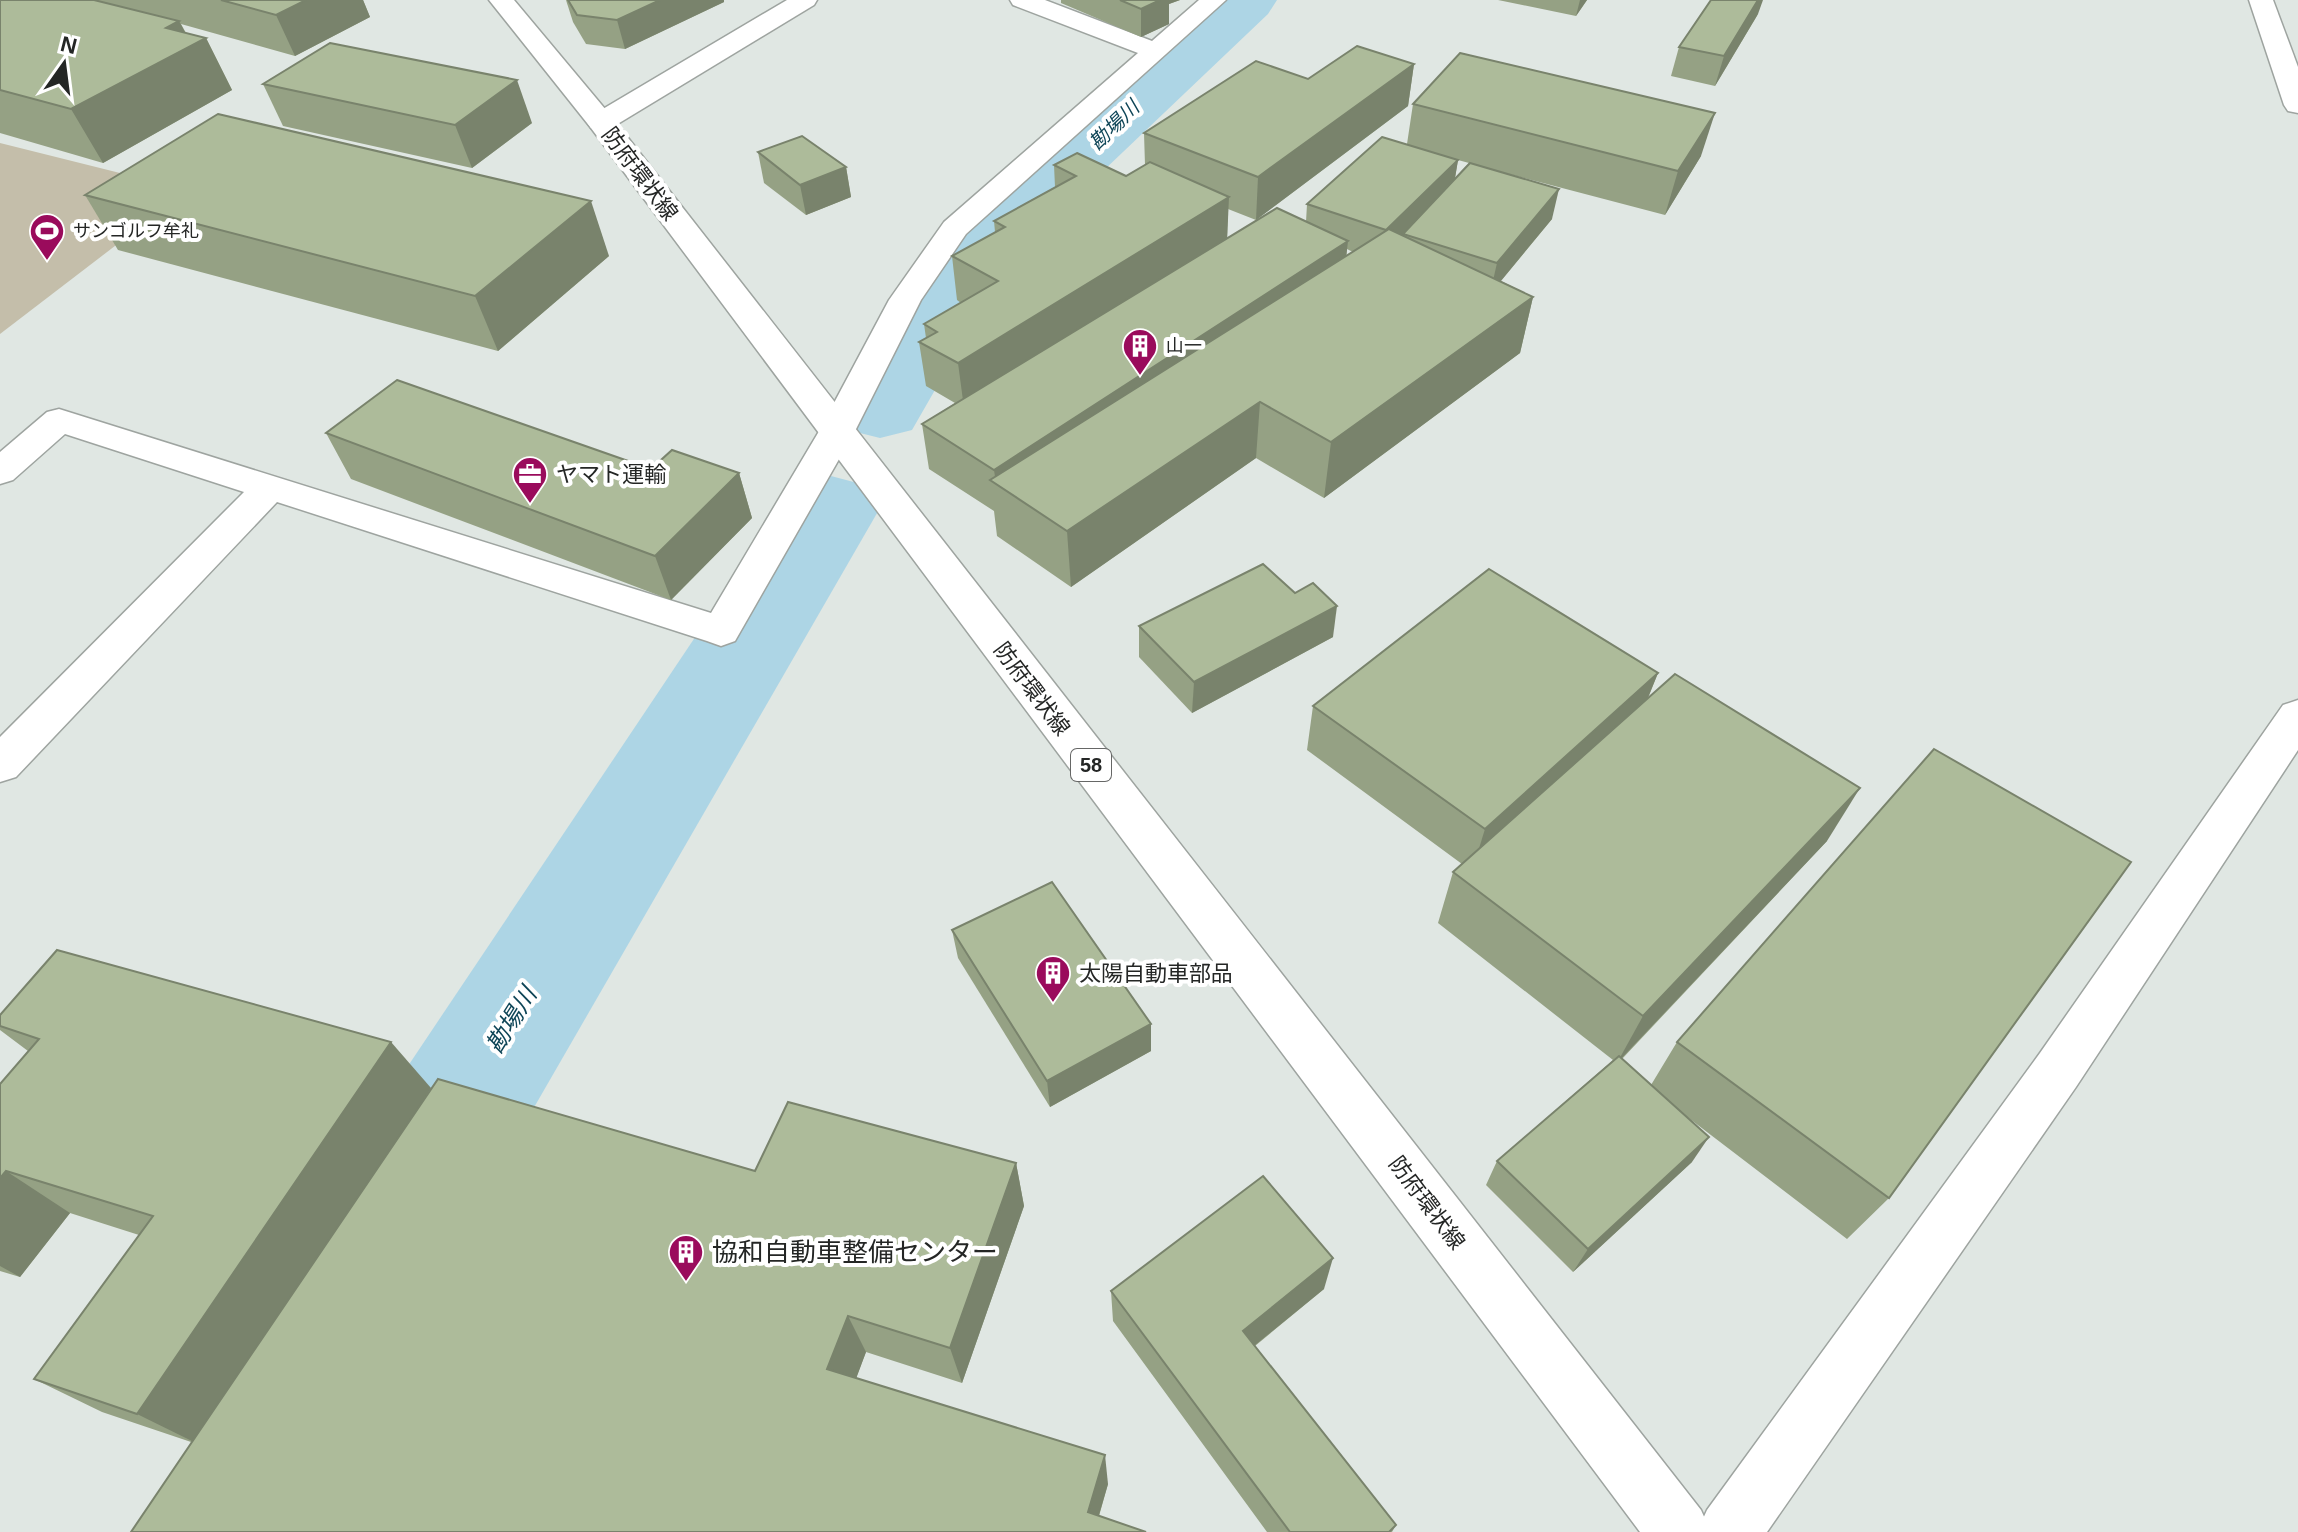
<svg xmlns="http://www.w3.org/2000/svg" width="2298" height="1532" viewBox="0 0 2298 1532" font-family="Helvetica,'Noto Sans JP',sans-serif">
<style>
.green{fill:#c4beaa}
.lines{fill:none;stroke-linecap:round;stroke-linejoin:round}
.river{fill:#add5e5;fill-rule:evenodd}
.minor-casing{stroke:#9ea4a0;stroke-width:3}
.primary-casing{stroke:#9ea4a0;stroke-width:3}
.minor{fill:#fff;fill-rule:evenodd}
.primary{fill:#fff;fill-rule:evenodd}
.wall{fill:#95a184;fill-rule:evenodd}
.shaded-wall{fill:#79836c}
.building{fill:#adbb9a;stroke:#79836c;stroke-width:2}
.labels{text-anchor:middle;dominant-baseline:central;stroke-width:8;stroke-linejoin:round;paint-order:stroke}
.far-poi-label{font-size:18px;fill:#242625;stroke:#fff;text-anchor:start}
.far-water-label{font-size:20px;font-style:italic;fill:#0e4557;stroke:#fff}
.shield{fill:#fff;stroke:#666766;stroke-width:2}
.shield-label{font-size:20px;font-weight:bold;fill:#242625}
.street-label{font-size:22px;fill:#242625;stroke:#fff}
.poi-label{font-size:22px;fill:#242625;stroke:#fff;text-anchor:start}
.water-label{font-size:24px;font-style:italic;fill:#0e4557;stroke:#fff}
.near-poi-label{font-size:26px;fill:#242625;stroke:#fff;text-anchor:start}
</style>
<rect width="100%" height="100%" fill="#e0e7e3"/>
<!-- green -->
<polygon class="green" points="0,143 188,190 0,334"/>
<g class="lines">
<!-- river -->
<g class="river">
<polygon points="1207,0 1277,0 1268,14 1061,211 1001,275 912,430 880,438 848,430 835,410 938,247 1007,179"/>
<polygon points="831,476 865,485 880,508 439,1272 388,1292 337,1272 316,1222 337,1172 797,485"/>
</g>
<!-- minor casing -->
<g class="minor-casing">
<g id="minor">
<polygon points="787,0 817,0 814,5 611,128 601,130 591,128 587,122 591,116"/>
<polygon points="1010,0 1045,0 1152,41 1199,0 1226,0 966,234 921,300 854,433 735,641 721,646 707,641 277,502 16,777 0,782 0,737 244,492 65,434 13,480 0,484 0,452 47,412 59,409 711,613 818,433 889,300 944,222 1138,53 1013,5"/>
<polygon points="2249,0 2273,0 2298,67 2298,113 2288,111 2284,105"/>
<polygon points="2298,700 2298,750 2076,1087 1767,1532 1697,1532 1707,1510 2040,1053 2283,705"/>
</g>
</g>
<!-- primary casing -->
<g class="primary-casing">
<polygon id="primary" points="489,0 514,0 611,116 1701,1510 1711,1532 1640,1532 591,128"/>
</g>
<!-- minor -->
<use href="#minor" class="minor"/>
<!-- primary -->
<use href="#primary" class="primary"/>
</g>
<!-- wall -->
<g class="wall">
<polygon points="0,0 363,0 370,17 295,56 181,24 186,33 206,38 232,90 103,163 0,133"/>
<polygon points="566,0 724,0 724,2 625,49 586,44 573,22"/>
<polygon points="1061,0 1180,0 1169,4 1169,24 1141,37 1061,3"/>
<polygon points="1498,0 1587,0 1576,16"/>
<polygon points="1758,14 1715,86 1671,76 1679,47"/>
<path d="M1414,64L1408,106L1256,220L1228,209L1227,239L1306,222L1307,204L1407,144L1413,104L1701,156L1665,215L1486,168L1552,219L1501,281L1533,297L1520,353L1324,498L1256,458L1071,587L997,536L994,511L929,469L922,424L955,403L926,386L919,342L926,338L924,324L961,303L957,300L952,256L995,232L994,221L1055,187L1054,165L1126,176L1145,165L1144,133L1308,79ZM1458,160L1469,163L1455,178ZM1347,249L1353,252L1346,256Z"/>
<polygon points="263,84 532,123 472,168 283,126"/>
<polygon points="758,152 846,167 851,197 806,215 764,183"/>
<polygon points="85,195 609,256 498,351 118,250"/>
<polygon points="326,433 651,469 739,473 752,518 671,600 351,479"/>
<polygon points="1139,626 1333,637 1192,713 1139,657"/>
<polygon points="1658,673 1648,698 1827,841 1622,1059 1651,1085 1677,1042 1889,1198 1847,1239 1686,1116 1692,1162 1573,1272 1486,1185 1497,1161 1613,1060 1438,923 1453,872 1462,864 1307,750 1313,706"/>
<polygon points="952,930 1151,1051 1050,1107 958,958"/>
<polygon points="0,1015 431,1088 409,1122 755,1171 1016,1163 1024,1206 962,1383 866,1352 856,1378 1108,1484 1099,1516 191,1442 102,1412 34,1379 139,1235 70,1213 20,1277 0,1271 0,1084 28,1051 0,1030"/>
<polygon points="1324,1289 1255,1346 1396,1525 1392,1532 1267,1532 1113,1321 1111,1291"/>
</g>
<!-- shaded-wall -->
<g class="shaded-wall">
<polygon points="306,0 363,0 370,17 295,56 276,15"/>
<polygon points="660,0 724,0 724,2 625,49 617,20"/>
<polygon points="1149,0 1180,0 1169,4 1169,24 1141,37 1141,9"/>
<polygon points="1580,0 1587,0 1576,16"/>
<polygon points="1758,0 1763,0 1758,14 1715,86 1724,56"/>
<polygon points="179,21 192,45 206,38 232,90 103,163 71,109 166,28"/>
<polygon points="1414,64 1408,106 1256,220 1258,177"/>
<polygon points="517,80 532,123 472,168 455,125"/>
<polygon points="1715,113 1701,156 1665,215 1678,171"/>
<polygon points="1458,160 1453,190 1403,234 1402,241 1386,230"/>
<polygon points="846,167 851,197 806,215 800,185"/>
<polygon points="1559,189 1552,219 1490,294 1497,263"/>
<polygon points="1229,197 1227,241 964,408 958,363"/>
<polygon points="591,201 609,256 498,351 475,296"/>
<polygon points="1348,241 1343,286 996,483 994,470"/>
<polygon points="1533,297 1520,353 1324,498 1331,442"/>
<polygon points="1260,402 1256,458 1071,587 1067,531"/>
<polygon points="739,473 752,518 671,600 655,556"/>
<polygon points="1337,606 1333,637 1192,713 1194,682"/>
<polygon points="1658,673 1640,717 1472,871 1485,829"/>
<polygon points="1860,788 1827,841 1617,1063 1643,1016"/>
<polygon points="1151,1024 1151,1051 1050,1107 1047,1081"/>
<polygon points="391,1042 431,1088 200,1445 137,1414"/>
<polygon points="1709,1137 1692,1162 1573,1272 1588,1249"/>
<polygon points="1016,1163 1024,1206 962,1383 950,1348"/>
<polygon points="6,1171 70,1213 20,1277 0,1266 0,1178"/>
<polygon points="1333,1258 1324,1289 1238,1359 1243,1331"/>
<polygon points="848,1316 866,1352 847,1403 827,1369"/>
<polygon points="1105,1455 1108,1484 1094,1532 1088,1512"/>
</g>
<!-- building -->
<g class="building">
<polygon points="0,0 94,0 179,21 166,28 206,38 71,109 0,90"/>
<polygon points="221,0 306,0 276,15"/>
<polygon points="568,0 660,0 617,20 577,15"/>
<polygon points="1120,0 1160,0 1141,9"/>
<polygon points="1711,0 1758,0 1724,56 1679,47"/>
<polygon points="330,43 517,80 455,125 263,84"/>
<polygon points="1357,46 1414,64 1258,177 1144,133 1256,61 1308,79"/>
<polygon points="1460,53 1715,113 1678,171 1413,104"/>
<polygon points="218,114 591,201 475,296 85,195"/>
<polygon points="802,136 846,167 800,185 758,152"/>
<polygon points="1382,137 1458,160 1386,230 1307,204"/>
<polygon points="1077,153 1126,176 1150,162 1229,197 958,363 919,342 937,332 924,324 998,281 952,256 1005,227 994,221 1076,176 1054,165"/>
<polygon points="1470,163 1559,189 1497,263 1403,234"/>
<polygon points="1277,208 1348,241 994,470 922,424"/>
<polygon points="1389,229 1533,297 1331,442 1260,402 1067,531 990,480"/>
<polygon points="397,380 651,469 672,450 739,473 655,556 326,433"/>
<polygon points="1263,564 1295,593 1313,583 1337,606 1194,682 1139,626"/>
<polygon points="1489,569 1658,673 1485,829 1313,706"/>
<polygon points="1675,674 1860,788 1643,1016 1453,872"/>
<polygon points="1934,749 2131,862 1889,1198 1677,1042"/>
<polygon points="1052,882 1151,1024 1047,1081 952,930"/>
<polygon points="57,950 391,1042 137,1414 34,1379 153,1216 6,1171 0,1178 0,1084 39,1039 0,1026 0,1015"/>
<polygon points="1619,1056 1709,1137 1588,1249 1497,1161"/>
<polygon points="438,1079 755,1171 788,1102 1016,1163 950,1348 848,1316 827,1369 1105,1455 1088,1512 1146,1532 131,1532"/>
<polygon points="1263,1176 1333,1258 1243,1331 1396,1525 1389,1532 1290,1532 1111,1291"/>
</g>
<!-- icons -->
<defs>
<g id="stadium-pin" transform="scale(1.8)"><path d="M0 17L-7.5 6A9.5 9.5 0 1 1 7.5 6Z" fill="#9a0b5c" stroke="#fff"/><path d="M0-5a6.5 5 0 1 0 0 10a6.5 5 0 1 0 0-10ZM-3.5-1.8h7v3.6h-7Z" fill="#fff"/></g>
<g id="building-pin" transform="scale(1.8)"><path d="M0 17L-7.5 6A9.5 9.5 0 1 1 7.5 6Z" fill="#9a0b5c" stroke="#fff"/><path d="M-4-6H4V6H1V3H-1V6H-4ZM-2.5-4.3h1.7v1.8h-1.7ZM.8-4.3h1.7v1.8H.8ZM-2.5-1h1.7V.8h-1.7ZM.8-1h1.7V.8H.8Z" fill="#fff"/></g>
<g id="office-pin" transform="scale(1.8)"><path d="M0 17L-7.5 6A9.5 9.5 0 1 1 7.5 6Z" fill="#9a0b5c" stroke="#fff"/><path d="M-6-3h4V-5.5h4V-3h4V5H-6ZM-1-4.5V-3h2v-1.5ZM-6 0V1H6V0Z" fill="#fff"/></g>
</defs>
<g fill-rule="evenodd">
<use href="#stadium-pin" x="47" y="231"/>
<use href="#building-pin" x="1140" y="346"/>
<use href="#office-pin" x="530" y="474"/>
<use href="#building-pin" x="1053" y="973"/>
<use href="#building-pin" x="686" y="1252"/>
</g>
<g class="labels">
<!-- far-poi labels -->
<g class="far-poi-label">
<text x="73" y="231">サンゴルフ牟礼</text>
<text x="1166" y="346">山一</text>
</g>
<!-- far-water labels -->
<g class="far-water-label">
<text transform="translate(1114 125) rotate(-44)">勘場川</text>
</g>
<!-- shield labels -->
<rect class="shield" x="1071" y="749" width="40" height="32" rx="6"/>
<g class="shield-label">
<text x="1091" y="765">58</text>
</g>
<!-- street labels -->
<g class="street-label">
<text transform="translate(640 174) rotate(53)">防府環状線</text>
<text transform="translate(1032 689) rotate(53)">防府環状線</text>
<text transform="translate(1427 1203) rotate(53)">防府環状線</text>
</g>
<!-- poi labels -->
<g class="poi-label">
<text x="556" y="474">ヤマト運輸</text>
<text x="1079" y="973">太陽自動車部品</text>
</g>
<!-- water labels -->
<g class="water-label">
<text transform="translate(511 1020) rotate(-58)">勘場川</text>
</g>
<!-- near-poi labels -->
<g class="near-poi-label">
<text x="712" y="1252">協和自動車整備センター</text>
</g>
</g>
<!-- north arrow -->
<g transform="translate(64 64) rotate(14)" stroke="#ffffff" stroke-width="6" paint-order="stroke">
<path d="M0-6L14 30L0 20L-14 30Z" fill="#242625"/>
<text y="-12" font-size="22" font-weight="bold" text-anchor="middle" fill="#242625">N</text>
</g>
</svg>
